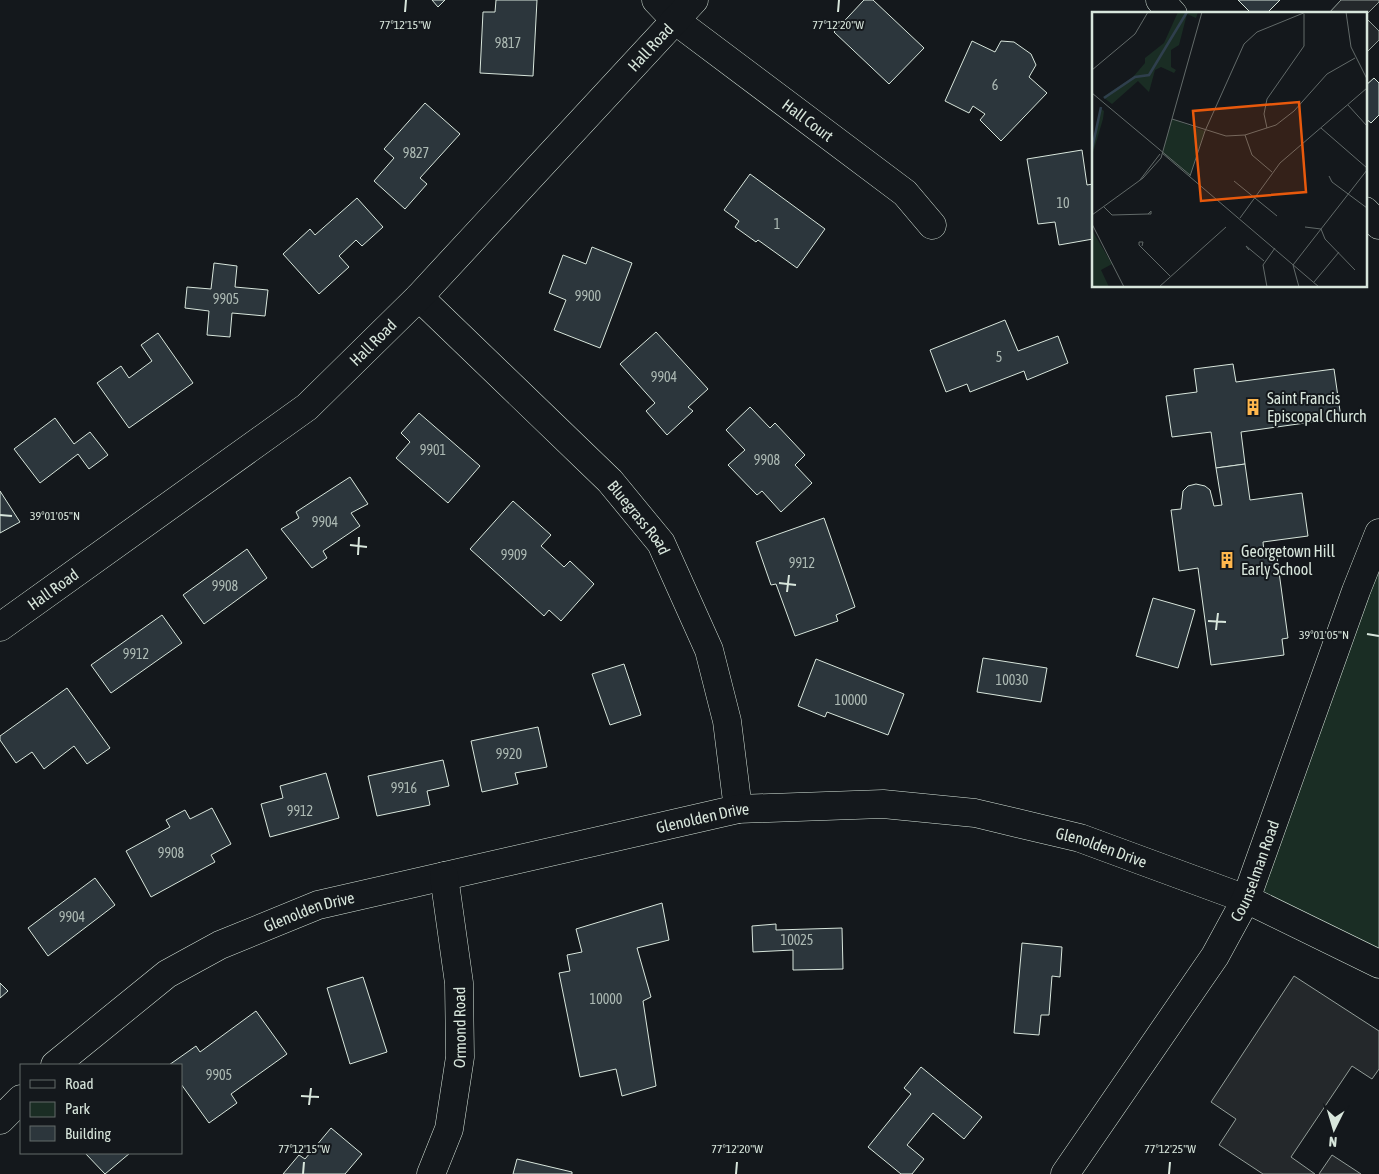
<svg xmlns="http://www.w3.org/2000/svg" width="1379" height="1174" viewBox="0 0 1379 1174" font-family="'Asap Condensed',sans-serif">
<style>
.green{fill:#1a2d24;stroke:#939e99}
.parking{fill:#24282b;stroke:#939e99}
.building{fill:#2c363c;stroke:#d8e6dc}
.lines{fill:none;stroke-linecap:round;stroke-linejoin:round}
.minor-casing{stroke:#d8e6dc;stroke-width:29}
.major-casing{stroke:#d8e6dc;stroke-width:29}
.minor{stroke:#14181c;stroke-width:28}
.major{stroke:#14181c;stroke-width:28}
.ticks{fill:none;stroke:#d8e6dc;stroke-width:2}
.labels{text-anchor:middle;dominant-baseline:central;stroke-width:4;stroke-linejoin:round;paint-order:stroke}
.number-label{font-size:14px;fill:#adbab4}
.street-label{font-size:16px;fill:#d8e6dc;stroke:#14181c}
.poi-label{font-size:16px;fill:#d8e6dc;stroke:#14181c;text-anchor:start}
.inset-river{fill:none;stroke:#2f3f4d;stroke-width:2.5}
.inset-road{fill:none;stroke:#626a69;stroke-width:1}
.view{fill:#e8590c;fill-opacity:0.15;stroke:#e8590c;stroke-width:2.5}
.inset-edge{fill:none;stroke:#d8e6dc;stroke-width:2.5}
.ticks-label{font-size:12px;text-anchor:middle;fill:#d8e6dc;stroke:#14181c;stroke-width:4;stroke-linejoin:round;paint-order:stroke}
</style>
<rect width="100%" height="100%" fill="#14181c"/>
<!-- green -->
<polygon class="green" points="1379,533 1379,964 1246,899"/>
<!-- parking -->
<g class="parking">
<polygon points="1341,0 1379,0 1379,2 1365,16 1365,14 1328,14"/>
<polygon points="1365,17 1379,31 1379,40 1365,54"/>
<polygon points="1294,976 1379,1031 1379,1069 1372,1079 1352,1066 1291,1157 1315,1174 1263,1174 1219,1145 1236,1119 1211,1102"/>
<polygon points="1332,1155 1361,1174 1319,1174"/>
</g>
<!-- building -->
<g class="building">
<polygon points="432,0 445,0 438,7"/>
<polygon points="496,0 537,0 533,76 480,73 483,12 495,12"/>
<polygon points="864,0 873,0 924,48 889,84 834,32"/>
<polygon points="1238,0 1280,0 1266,14 1252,14"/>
<polygon points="972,41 995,52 1001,41 1014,42 1031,54 1036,65 1029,77 1047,93 1001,141 980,120 985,114 973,106 969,113 945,101"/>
<polygon points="1374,78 1379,83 1379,115 1371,123 1365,118 1365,86"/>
<polygon points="425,103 460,134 420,178 427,184 405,209 374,181 394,158 384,149"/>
<polygon points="1082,150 1087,185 1093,184 1093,239 1059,245 1055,222 1038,224 1027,159"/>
<polygon points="750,174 825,229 797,268 758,240 756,242 735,227 739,221 724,210"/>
<polygon points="357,198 383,227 362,246 356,240 339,256 349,267 319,294 283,254 310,229 315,235"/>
<polygon points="592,247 632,263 600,348 554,330 566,300 549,293 563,255 586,264"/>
<polygon points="214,263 237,266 235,287 268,290 265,316 232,313 230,337 207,335 209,311 185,308 187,287 211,289"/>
<polygon points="1005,320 1018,351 1058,336 1068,363 1027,380 1024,371 970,392 967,384 946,392 930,350"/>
<polygon points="656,332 708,389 688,407 693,411 667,435 646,411 655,403 620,364"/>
<polygon points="158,333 193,383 129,428 97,383 121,366 129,378 152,361 141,345"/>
<polygon points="1233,364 1236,382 1334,369 1341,418 1241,432 1245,464 1216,468 1211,432 1172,437 1166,396 1197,392 1194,369"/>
<polygon points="750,407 770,428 775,423 805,455 795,465 812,483 781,512 762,491 757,495 728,465 745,450 726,430"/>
<polygon points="419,413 480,466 448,503 396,458 410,442 401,433"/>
<polygon points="55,418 74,444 90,432 108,455 89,469 78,454 40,483 14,449"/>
<polygon points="1245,464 1250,500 1302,493 1308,536 1263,542 1264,552 1276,550 1288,638 1282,639 1284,655 1211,665 1198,568 1179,571 1171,510 1181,509 1183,491 1188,486 1196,484 1205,486 1210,490 1214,506 1222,505 1216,468"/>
<polygon points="350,477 368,504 351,513 360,526 323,551 327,558 312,568 281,529 299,518 296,512"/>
<polygon points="0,491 20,522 0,533"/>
<polygon points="513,501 551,535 541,546 564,567 570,561 594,584 561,621 549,610 544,616 470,549"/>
<polygon points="824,518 855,607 836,615 838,621 795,636 776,584 771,585 756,542"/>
<polygon points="247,549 267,578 204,624 183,595"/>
<polygon points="1153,598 1195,610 1178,668 1136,656"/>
<polygon points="162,615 182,643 111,693 91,665"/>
<polygon points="983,658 1047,668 1041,702 977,692"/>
<polygon points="816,659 904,694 888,735 827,712 825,717 798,706"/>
<polygon points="624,664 641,715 610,725 592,674"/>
<polygon points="67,688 110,748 87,764 74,746 44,769 32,752 16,763 0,740 0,736"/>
<polygon points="538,727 547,767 515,773 518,784 482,792 471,741"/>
<polygon points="443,760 449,786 427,791 430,805 377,816 368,776"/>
<polygon points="326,773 339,818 270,837 261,804 283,798 280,786"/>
<polygon points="212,808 231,844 211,855 215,862 151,897 126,851 170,827 166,820 185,810 190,819"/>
<polygon points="95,878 115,905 48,956 28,928"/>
<polygon points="662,903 669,940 637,948 651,997 643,1001 656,1086 622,1096 616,1069 580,1077 559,973 570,971 567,955 582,952 576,929"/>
<polygon points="776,924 776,930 842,928 843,969 793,970 793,950 753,952 752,926"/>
<polygon points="1022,943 1062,947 1060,977 1052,976 1049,1015 1041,1015 1039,1035 1014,1033"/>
<polygon points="363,977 387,1052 350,1064 327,988"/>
<polygon points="0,983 8,991 0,998"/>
<polygon points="256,1011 287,1054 231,1094 237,1103 209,1123 181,1084 181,1065 169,1065 196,1046 200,1052"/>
<polygon points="921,1067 982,1117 964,1139 933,1113 907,1145 924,1159 912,1174 901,1174 868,1147 911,1094 904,1088"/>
<polygon points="331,1128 362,1154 345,1174 283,1174 299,1155 305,1159"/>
<polygon points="85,1153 130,1153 105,1174"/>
<polygon points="517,1159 572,1172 572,1174 513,1174"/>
</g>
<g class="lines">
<!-- minor casing -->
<g class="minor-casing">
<g id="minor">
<path id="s1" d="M656,0L676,21L905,193L932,225"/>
<path id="s2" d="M419,297L610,481L661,543L709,650L727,721L738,809"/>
<path id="s3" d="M0,627L307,407L419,297L694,0"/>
<path id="s4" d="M55,1065L167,974L220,945L318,905L738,809L883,804L975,813L1080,838L1246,899L1379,964"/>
<polyline points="0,1120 21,1099"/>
<path id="s5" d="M431,1174L449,1129L460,1057L459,983L444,876"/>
<path id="s6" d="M1065,1174L1215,956L1246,899L1356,591L1379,533"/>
</g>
</g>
<!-- major casing -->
<g class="major-casing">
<g id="major">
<polyline points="1160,0 1173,14"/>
<polyline points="1365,211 1379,225"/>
</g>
</g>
<!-- minor -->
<use href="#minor" class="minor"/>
<!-- major -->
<use href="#major" class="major"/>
</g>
<!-- ticks -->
<path class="ticks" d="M405,12L406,0M838,12L839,0M0,515L12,516M350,545L367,547M358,555L359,537M779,583L796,585M787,592L789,575M1208,621L1226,622M1216,630L1218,613M1367,634L1379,636M301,1096L319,1097M309,1105L311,1088M303,1174L304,1162M736,1174L737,1162M1169,1174L1170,1162"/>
<!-- icons -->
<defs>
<g id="building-bare" transform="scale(1.35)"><path d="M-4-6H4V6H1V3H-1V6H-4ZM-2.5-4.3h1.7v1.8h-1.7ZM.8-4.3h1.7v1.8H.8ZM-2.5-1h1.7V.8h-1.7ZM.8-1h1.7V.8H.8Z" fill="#ffb74d" stroke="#14181c" stroke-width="2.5" paint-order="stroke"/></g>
</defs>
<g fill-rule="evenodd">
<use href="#building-bare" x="1253" y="407"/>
<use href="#building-bare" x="1227" y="560"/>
</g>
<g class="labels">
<!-- number labels -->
<g class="number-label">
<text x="508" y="43">9817</text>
<text x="995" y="85">6</text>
<text x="416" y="153">9827</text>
<text x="1063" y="203">10</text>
<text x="777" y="224">1</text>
<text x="588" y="296">9900</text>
<text x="226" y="299">9905</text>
<text x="999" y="357">5</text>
<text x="664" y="377">9904</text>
<text x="433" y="450">9901</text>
<text x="767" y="460">9908</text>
<text x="325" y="522">9904</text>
<text x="514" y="555">9909</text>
<text x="802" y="563">9912</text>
<text x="225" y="586">9908</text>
<text x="136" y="654">9912</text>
<text x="1012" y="680">10030</text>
<text x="851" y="700">10000</text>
<text x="509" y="754">9920</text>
<text x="404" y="788">9916</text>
<text x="300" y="811">9912</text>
<text x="171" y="853">9908</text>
<text x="72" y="917">9904</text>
<text x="797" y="940">10025</text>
<text x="606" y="999">10000</text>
<text x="219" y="1075">9905</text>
</g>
<!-- street labels -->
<g class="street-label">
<text stroke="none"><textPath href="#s3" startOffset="875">Hall Road</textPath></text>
<text stroke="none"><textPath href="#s1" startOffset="194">Hall Court</textPath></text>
<text stroke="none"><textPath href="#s3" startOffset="470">Hall Road</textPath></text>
<text stroke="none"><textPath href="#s2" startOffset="312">Bluegrass Road</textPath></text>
<text stroke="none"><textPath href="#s3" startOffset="65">Hall Road</textPath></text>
<text stroke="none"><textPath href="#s4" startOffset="705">Glenolden Drive</textPath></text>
<text stroke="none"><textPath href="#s4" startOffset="1110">Glenolden Drive</textPath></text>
<text stroke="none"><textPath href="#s6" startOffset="359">Counselman Road</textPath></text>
<text stroke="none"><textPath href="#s4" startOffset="300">Glenolden Drive</textPath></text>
<text stroke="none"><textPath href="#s5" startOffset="151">Ormond Road</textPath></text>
</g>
<!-- poi labels -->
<g class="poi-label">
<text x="1267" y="398">Saint Francis<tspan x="1267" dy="18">Episcopal Church</tspan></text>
<text x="1241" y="551">Georgetown Hill<tspan x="1241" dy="18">Early School</tspan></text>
</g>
</g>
<!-- overview -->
<g transform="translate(1092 12)">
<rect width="275" height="275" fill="#14181c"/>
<path d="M86,0H106L104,6L95,2L87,33L79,38V55L84,58L82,61L69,55L63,58L57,80L46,69L20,92L11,85L41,65L53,51V46L72,31ZM8,96L12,99L11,107L0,144ZM80,107L113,119L98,164L70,141ZM0,218L20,252L9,258L17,275H0Z" fill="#1a2d24"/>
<path class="inset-river" d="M12,86L43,65L57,63L95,0M0,137L9,95"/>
<path class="inset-road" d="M254,0L259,35L275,67M0,58L43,22L56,0M0,81L98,163M256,93L275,114M80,107L134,124L153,123L184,113L202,99L235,62L263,46M175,116L172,102L175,87L212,34V2M229,116L275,156M153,123L160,143L180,160M70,141L227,275M98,164L113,119L152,32L165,20L214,0M237,164L240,170L275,196M48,168L68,142M142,169L185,204M12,195L20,203L56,202L59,199V202H56M0,203L51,166L69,146L110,0M148,206L188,151L275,76M0,212L32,275M213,215L229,217L275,158M229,217L233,227L263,258M50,234L51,230H47V233L78,264M157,238L154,234L172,249M201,253L229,217M201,253L207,275M222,270L247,240M67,275L134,215M175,275L171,253L183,236"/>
<path class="view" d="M207,90L214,180L109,189L101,99Z"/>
<rect width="275" height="275" class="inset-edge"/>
</g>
<g class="ticks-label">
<text x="405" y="29">77°12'15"W</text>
<text x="838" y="29">77°12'20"W</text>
<text x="55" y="520">39°01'05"N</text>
<text x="1324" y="639">39°01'05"N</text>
<text x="304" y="1153">77°12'15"W</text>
<text x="737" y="1153">77°12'20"W</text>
<text x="1170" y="1153">77°12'25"W</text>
</g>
<!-- legend -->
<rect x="20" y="1064" width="162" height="90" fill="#14181c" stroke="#626a69"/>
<rect x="30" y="1080" width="25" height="8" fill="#14181c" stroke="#626a69"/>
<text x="65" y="1089" font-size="15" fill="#d8e6dc">Road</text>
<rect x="30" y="1102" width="25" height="15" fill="#1a2d24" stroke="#626a69"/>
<text x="65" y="1114" font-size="15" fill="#d8e6dc">Park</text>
<rect x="30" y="1126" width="25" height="15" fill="#2c363c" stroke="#626a69"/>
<text x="65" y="1139" font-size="15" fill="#d8e6dc">Building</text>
<!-- north arrow -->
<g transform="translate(1334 1129) rotate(185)" stroke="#14181c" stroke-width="4" paint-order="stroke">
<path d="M0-4L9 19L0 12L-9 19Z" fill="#d8e6dc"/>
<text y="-8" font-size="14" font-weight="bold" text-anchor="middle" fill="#d8e6dc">N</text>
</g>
</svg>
